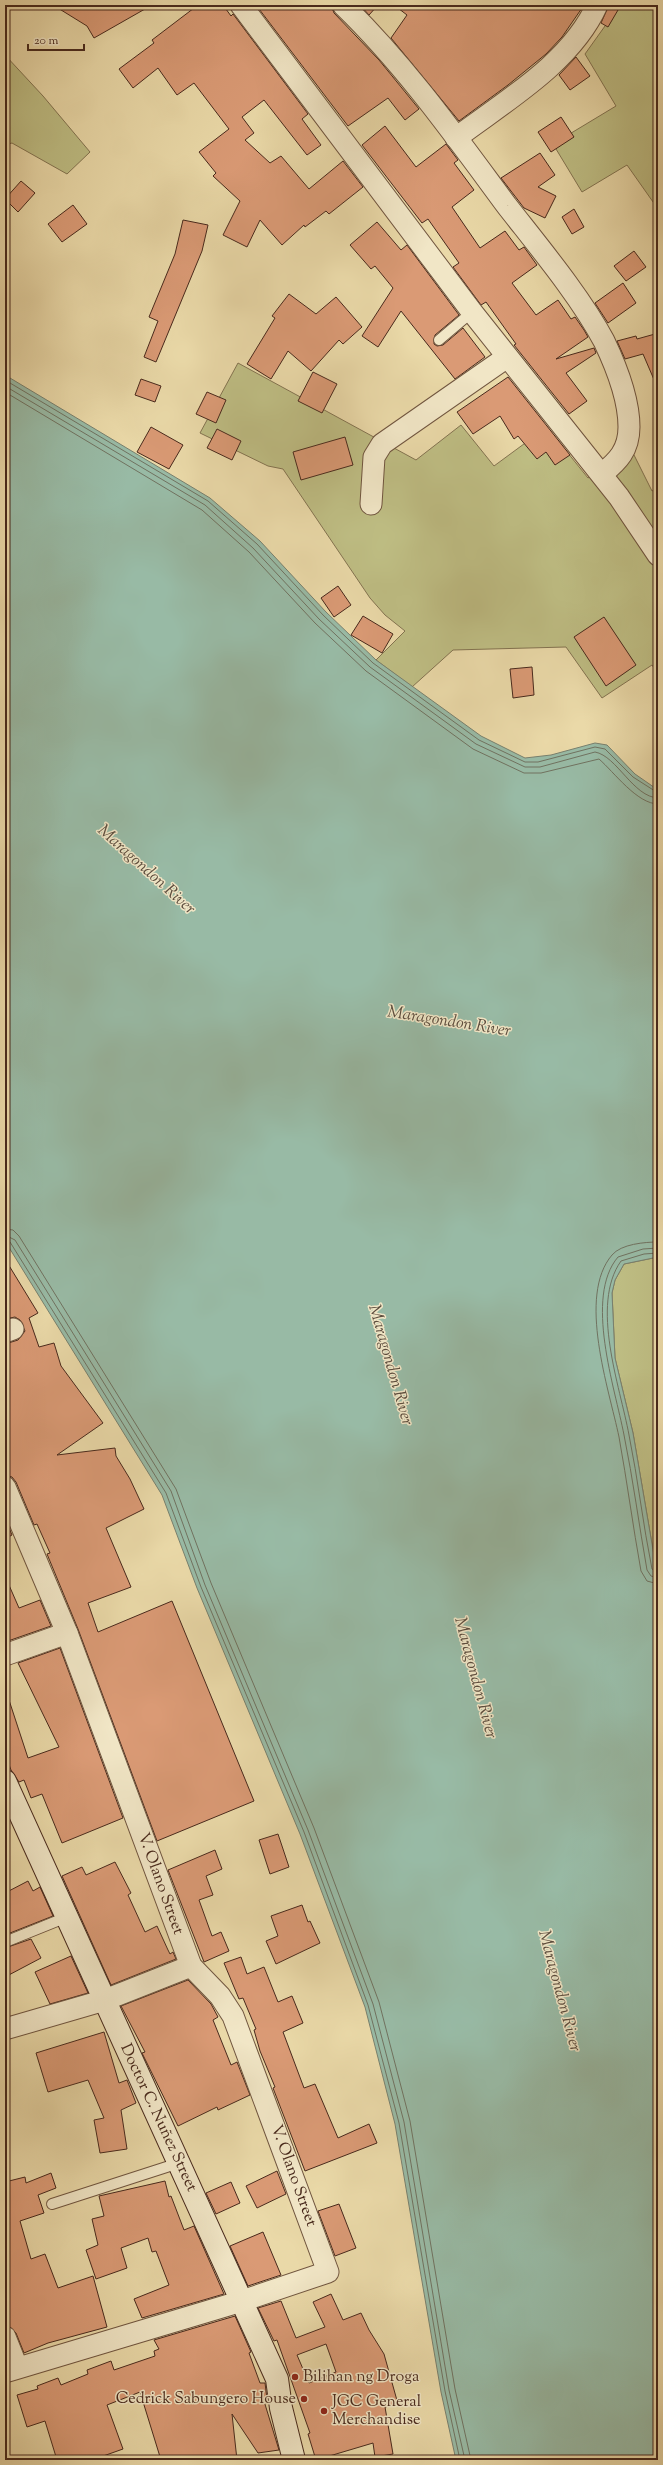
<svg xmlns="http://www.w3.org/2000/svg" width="663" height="2465" viewBox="0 0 663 2465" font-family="'Sorts Mill Goudy',serif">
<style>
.green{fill:#bebd83;stroke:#837350}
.water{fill:#98baa5;stroke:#78806e}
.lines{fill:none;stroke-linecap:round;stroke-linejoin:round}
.shore{stroke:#707260;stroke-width:1}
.building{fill:#da9a75;stroke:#48291c;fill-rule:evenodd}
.lane-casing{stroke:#70553f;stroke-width:12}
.street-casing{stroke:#70553f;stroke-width:23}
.secondary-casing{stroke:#48291c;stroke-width:24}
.lane{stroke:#f1e6c6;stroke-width:10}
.street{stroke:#f1e6c6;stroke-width:21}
.secondary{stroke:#f1e6c6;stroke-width:22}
.poi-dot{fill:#8f2418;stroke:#f1e6c6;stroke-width:1.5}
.labels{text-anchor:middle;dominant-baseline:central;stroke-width:3;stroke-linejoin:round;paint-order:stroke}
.street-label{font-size:16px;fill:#48291c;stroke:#f1e6c6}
.poi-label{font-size:16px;fill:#48291c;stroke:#f1e6c6;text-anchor:start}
.water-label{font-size:17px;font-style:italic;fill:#5c4d3e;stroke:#f1e6c6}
</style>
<rect width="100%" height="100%" fill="#ead9a8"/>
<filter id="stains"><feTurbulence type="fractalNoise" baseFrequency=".005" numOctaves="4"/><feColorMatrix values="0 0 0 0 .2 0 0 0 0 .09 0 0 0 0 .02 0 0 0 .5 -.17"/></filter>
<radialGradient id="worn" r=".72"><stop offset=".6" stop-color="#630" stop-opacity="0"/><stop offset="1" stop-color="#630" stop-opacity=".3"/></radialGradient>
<!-- green -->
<g class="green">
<polygon points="620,5 658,5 658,209 627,165 582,192 553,144 616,106 585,54"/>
<polygon points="5,55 43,96 90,152 67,174 12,143 5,145"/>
<polygon points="238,363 416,460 461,425 494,466 547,427 588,478 631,449 652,491 658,488 658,674 652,665 602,698 566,647 453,650 412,687 376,660 405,631 385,615 370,598 283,469 268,466 200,433"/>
<polygon points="658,1257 658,1579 633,1433 615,1358 612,1293 615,1280 624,1264"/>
</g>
<!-- water -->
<polygon class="water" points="5,375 210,498 260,541 326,612 376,660 481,736 525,758 551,755 595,743 607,745 635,774 658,790 658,1257 624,1264 615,1280 612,1293 615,1358 633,1433 658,1579 658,2460 456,2460 441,2392 395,2124 365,2007 300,1834 197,1588 162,1495 5,1241"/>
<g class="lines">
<!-- shore -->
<g class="shore">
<polyline points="5,380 208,501 257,544 323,615 373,663 479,740 525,762 538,762 595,747 605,749 633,777 658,793"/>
<path d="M5,386L205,505L253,548L319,619L370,667L476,744L525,767H540L595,752C617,756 633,797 658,798"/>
<path d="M5,392L202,510L249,552L315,623L366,671L473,749L524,773H541L599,759C614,772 637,804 658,804"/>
<polyline points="5,1229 13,1230 19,1236 176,1489 211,1583 314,1828 379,2002 410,2121 455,2389 471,2460"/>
<polyline points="5,1235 15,1240 171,1491 205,1585 308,1830 373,2004 404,2122 449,2390 465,2460"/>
<polyline points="5,1240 10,1242 166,1493 201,1587 304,1832 368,2005 399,2123 445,2391 460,2460"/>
<path d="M658,1242C645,1242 621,1244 612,1255C577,1296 609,1389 619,1437C627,1481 633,1527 641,1571L647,1581L658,1584"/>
<path d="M658,1248L643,1249L618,1257C584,1297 615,1388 624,1435C633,1479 639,1525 647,1570L651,1576L658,1578"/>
<path d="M658,1253L644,1254L621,1261C590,1305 620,1386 629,1435C638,1479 643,1525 652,1569L658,1573"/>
</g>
</g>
<!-- building -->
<g class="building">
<polygon points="53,5 152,5 94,38 87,26"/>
<polygon points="198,5 223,5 231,16 233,14 308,114 302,119 321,145 307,155 264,100 242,117 254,133 245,140 270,163 281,156 309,189 343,161 363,187 329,214 326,211 305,227 304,225 282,245 260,220 247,247 223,235 240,201 213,176 216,173 199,152 229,129 194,83 177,95 158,68 133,88 119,69 154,43 152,40"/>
<polygon points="256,5 331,5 334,13 379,60 419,109 405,120 388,98 348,126"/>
<polygon points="360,5 378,5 369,15"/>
<polygon points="394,5 579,5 582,8 562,37 546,54 508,85 459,121 391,38 407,15"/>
<polygon points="609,5 618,10 608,27 601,23"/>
<polygon points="576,57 590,76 570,90 559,75"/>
<polygon points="561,117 574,137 551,152 538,132"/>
<polygon points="385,126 416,167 446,144 458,160 454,163 474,190 452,207 480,248 505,231 519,250 524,247 537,265 512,283 536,315 558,300 571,319 575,317 584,330 588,337 556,359 594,348 596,353 566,373 587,401 569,414 514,345 516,344 486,302 481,305 453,267 459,263 428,219 422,223 362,145"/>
<polygon points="540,153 555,175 538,187 556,196 545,218 524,208 501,178"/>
<polygon points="21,181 35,193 18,212 5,199"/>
<polygon points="73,205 87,224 62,242 48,224"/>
<polygon points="574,209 584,227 572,234 562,217"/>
<polygon points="183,220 208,225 202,251 156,362 144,357 158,321 149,317 175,254"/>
<polygon points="377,222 401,250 407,245 459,315 435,335 434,344 437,346 443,345 463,328 485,357 455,379 401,311 378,347 362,336 393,288 375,266 371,269 350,245"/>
<polygon points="634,251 646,267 626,281 614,266"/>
<polygon points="623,283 636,303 608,323 595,303"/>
<polygon points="289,294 316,314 336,297 362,327 343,344 339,340 311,371 288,351 271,379 247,364 275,318 272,316"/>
<polygon points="655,334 658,344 658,389 643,354 625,359 617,341 636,336 637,339"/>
<polygon points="313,372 337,384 322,413 298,401"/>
<polygon points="508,377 570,455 555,465 546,452 537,459 518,436 514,439 500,416 473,434 457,412"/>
<polygon points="141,379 161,386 155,402 135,395"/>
<polygon points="207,392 226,400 216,423 196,414"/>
<polygon points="151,427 183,445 169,469 137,452"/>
<polygon points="217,429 241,441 232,460 207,448"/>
<polygon points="345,437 353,465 301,480 293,452"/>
<polygon points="338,586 351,605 334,617 321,598"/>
<polygon points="363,616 393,634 382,653 351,635"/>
<polygon points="604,617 636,665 606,686 574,637"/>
<polygon points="532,667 534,695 513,698 510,669"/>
<polygon points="5,1259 38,1313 29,1318 39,1347 54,1343 61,1366 103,1423 57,1455 115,1448 116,1456 130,1479 144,1509 106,1528 131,1587 88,1603 98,1632 172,1601 254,1801 157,1841 78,1629 47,1554 50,1553 37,1524 34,1525 16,1482 12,1477 5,1475 5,1344 18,1340 25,1331 20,1320 15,1317 5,1319"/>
<polygon points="5,1518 12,1535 5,1539"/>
<polygon points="5,1576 19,1608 40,1600 51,1626 8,1641 5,1636"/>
<polygon points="60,1648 123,1818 62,1843 42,1794 31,1798 24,1780 19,1782 11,1770 5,1754 5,1697 8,1697 28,1758 59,1747 18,1663"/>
<polygon points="278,1834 289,1867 270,1874 259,1840"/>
<polygon points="215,1850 222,1869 206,1876 213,1895 199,1900 212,1936 221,1932 229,1951 204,1962 168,1870"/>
<polygon points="115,1862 131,1893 128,1895 145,1932 157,1926 168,1950 170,1954 173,1952 176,1959 111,1985 62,1876 82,1867 86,1875"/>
<polygon points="28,1881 33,1891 40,1887 53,1916 5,1935 5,1893"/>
<polygon points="302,1905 308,1922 310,1921 320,1943 276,1964 266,1941 278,1936 271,1916"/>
<polygon points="31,1939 41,1958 5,1977 5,1948"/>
<polygon points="71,1956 88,1993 50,2004 35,1972"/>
<polygon points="241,1957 247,1974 264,1967 278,2002 292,1996 303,2023 283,2032 304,2088 315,2084 338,2138 369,2124 377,2143 305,2171 273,2088 275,2087 260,2051 254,2030 256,2029 243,1998 239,1999 224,1963"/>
<polygon points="188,1980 211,2004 218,2017 213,2020 231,2065 237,2062 250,2095 218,2110 217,2107 178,2126 142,2053 145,2052 121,2006"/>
<polygon points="104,2032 119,2083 127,2080 136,2103 121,2110 127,2149 100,2153 94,2120 104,2118 88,2080 48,2092 36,2053"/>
<polygon points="277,2171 286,2194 257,2208 246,2186"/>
<polygon points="51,2173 56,2188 38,2195 44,2213 20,2221 31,2259 45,2254 58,2288 93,2276 107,2327 48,2343 24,2353 16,2333 9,2326 5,2316 5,2182 25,2177 26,2183"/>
<polygon points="165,2181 169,2197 171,2196 184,2230 194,2226 224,2294 142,2318 134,2299 169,2285 156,2251 152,2252 148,2238 121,2248 127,2268 96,2279 86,2250 98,2245 92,2219 104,2216 99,2196"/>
<polygon points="231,2182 240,2203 216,2214 206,2193"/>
<polygon points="339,2204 356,2248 335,2256 318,2211"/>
<polygon points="263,2232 281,2275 248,2286 230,2246"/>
<path d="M331,2294L343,2320L361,2313L369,2330L384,2354L398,2404L385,2407L393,2454L375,2457L373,2443L316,2460L308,2434L310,2433L277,2340L274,2341L258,2308L281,2301L296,2338L325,2327L313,2302ZM326,2344L336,2372L309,2383L297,2355Z"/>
<polygon points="235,2316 251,2352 249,2353 260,2383 265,2383 267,2399 264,2401 279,2450 258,2453 232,2414 237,2460 161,2460 140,2392 107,2405 123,2449 92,2460 57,2460 45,2421 27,2427 17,2395 38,2389 37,2386 58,2378 61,2385 88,2374 87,2370 111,2361 114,2370 155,2356 154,2351 159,2349 154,2340"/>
</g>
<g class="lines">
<!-- lane casing -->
<g class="lane-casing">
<g id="lane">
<polyline points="439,340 472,312"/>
<polyline points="5,1942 67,1917"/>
<polyline points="52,2204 179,2163"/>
</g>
</g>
<!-- street casing -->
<g class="street-casing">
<g id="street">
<polyline points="241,5 472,312 619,497 658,555"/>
<path d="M343,5C405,65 456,137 507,206C539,247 580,296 604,341C616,366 629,399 629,427C629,450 618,461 602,474"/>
<path d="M456,138C505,101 571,63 597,5"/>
<polyline points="371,504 374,457 382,444 507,357"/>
<polyline points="5,1332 13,1329"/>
<polyline points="5,1487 67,1633 191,1966 220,1996 233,2016 328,2272 242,2301 5,2372"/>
<polyline points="5,1655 67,1633"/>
<polyline points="5,2029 105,2000 191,1966"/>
<polyline points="5,2337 17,2367"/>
</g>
</g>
<!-- secondary casing -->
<g class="secondary-casing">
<polyline id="secondary" points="5,1781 277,2379 281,2408 294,2460"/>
</g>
<!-- lane -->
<use href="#lane" class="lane"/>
<!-- street -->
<use href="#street" class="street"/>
<!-- secondary -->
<use href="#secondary" class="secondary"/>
</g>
<!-- markers -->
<g class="poi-dot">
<circle cx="295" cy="2377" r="4"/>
<circle cx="304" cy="2399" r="4"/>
<circle cx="324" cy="2411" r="4"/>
</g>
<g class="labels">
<!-- street labels -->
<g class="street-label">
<text transform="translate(160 1884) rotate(70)">V. Olano Street</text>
<text transform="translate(158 2118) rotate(65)">Doctor C. Nuñez Street</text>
<text transform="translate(293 2176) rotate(70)">V. Olano Street</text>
</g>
<!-- poi labels -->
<g class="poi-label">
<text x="303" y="2377">Bilihan ng Droga</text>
<text x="296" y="2399" text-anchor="end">Cedrick Sabungero House</text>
<text x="332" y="2402">JGC General<tspan x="332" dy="18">Merchandise</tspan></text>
</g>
<!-- water labels -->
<g class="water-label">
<text transform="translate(146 870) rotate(42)">Maragondon River</text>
<text transform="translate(449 1022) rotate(9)">Maragondon River</text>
<text transform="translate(390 1365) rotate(74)">Maragondon River</text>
<text transform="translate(475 1678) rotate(75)">Maragondon River</text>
<text transform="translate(559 1991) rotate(75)">Maragondon River</text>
</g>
</g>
<!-- margin -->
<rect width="663" height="2465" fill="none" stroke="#ead9a8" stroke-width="20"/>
<rect x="6" y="6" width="651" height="2453" fill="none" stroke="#48291c" stroke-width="2"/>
<rect x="10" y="10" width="643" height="2445" fill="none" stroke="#48291c"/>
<!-- scale -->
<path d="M28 44v6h56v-6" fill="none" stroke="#48291c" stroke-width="2"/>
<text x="34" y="44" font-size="12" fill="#48291c" stroke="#f1e6c6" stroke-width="3" paint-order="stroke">20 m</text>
<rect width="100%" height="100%" filter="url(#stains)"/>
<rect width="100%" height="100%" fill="url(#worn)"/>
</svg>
